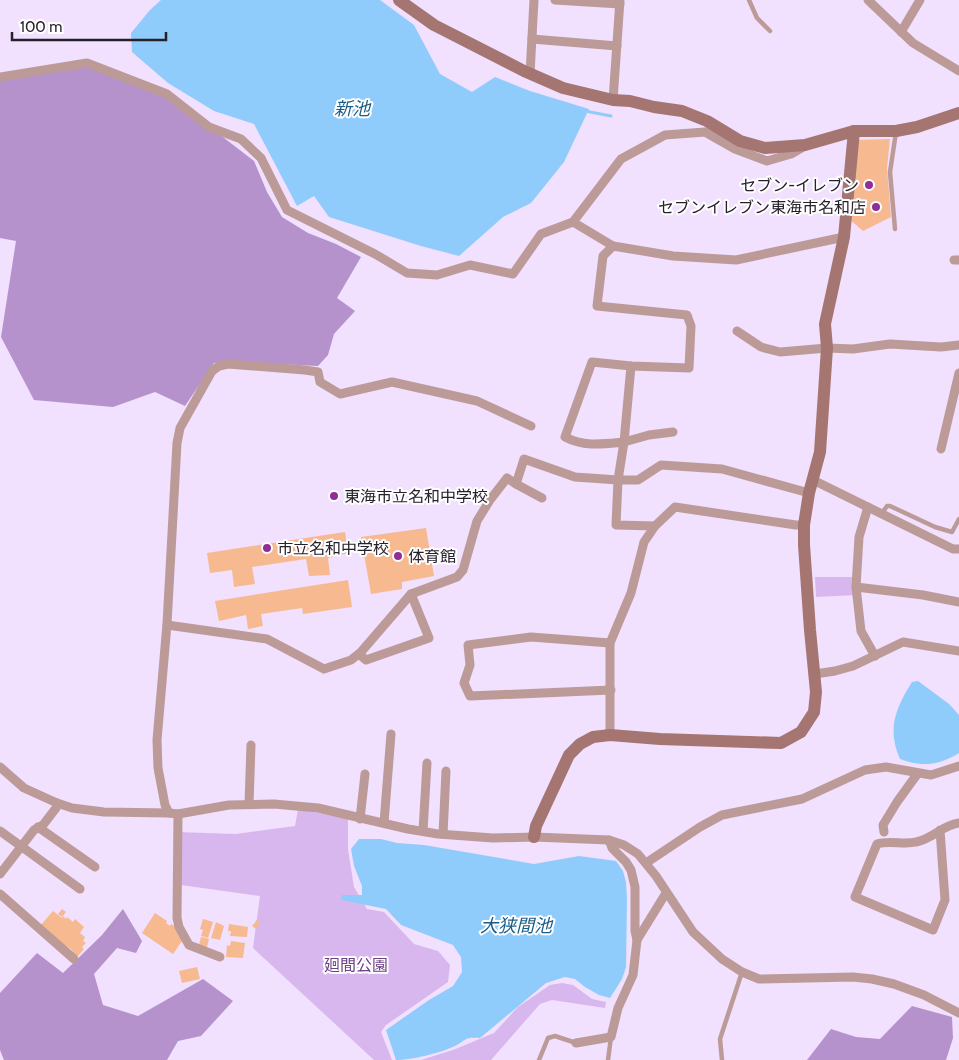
<svg xmlns="http://www.w3.org/2000/svg" width="959" height="1060" viewBox="0 0 959 1060" font-family="Cabin,'Noto Sans JP',sans-serif">
<style>
.green{fill:#d8b7ee}
.forest{fill:#b592cc}
.water{fill:#90ccfb}
.lines{fill:none;stroke-linecap:round;stroke-linejoin:round}
.stream{stroke:#90ccfb;stroke-width:3}
.building{fill:#f7b990}
.lane{stroke:#bc9a98;stroke-width:4.5}
.street{stroke:#bc9a98;stroke-width:9}
.secondary{stroke:#a57572;stroke-width:12}
.poi-dot{fill:#8f2e96;stroke:#fff;stroke-width:2}
.labels{text-anchor:middle;dominant-baseline:central;stroke-width:4;stroke-linejoin:round;paint-order:stroke}
.poi-label{font-size:16px;fill:#26202b;stroke:#fff;text-anchor:start}
.park-label{font-size:16px;fill:#6d4087;stroke:#fff}
.water-label{font-size:18px;font-style:italic;fill:#1b5d89;stroke:#fff}
</style>
<rect width="100%" height="100%" fill="#f1e0fe"/>
<!-- green -->
<g class="green">
<polygon points="815,577 856,577 857,595 816,597"/>
<polygon points="298,809 348,819 348,849 354,887 367,909 384,912 414,944 438,951 450,965 448,982 386,1025 381,1032 392,1060 374,1060 253,948 260,896 181,885 176,832 236,834 295,826"/>
<polygon points="562,983 573,985 592,999 606,1002 605,1008 552,1000 540,1004 491,1060 421,1060 453,1050 494,1033 518,1007 550,985"/>
</g>
<!-- forest -->
<g class="forest">
<polygon points="87,63 167,94 254,161 267,192 282,217 308,233 336,244 361,257 337,298 355,311 334,334 328,355 318,366 223,361 214,363 185,406 155,392 113,407 34,400 1,337 16,241 0,238 0,78"/>
<polygon points="123,909 142,941 136,953 117,948 94,974 103,1005 138,1016 203,979 233,1001 201,1036 178,1041 167,1060 4,1060 0,1050 0,993 37,953 63,973 102,935"/>
<polygon points="912,1006 952,1017 953,1038 946,1060 807,1060 831,1029 856,1037 880,1039"/>
</g>
<!-- water -->
<g class="water">
<polygon points="161,0 380,0 414,25 440,74 472,92 495,77 530,91 589,109 564,162 531,203 503,217 459,256 421,246 329,217 314,196 297,206 254,124 214,111 168,83 132,52 131,33 150,10"/>
<path d="M918,681L949,704L959,715V753C938,766 922,767 900,759C887,729 895,709 912,682Z"/>
<path d="M359,839H381L397,843L424,845L534,864L579,856L616,861L623,871L626,882L627,899L626,967L622,979L610,998L599,995L585,987L575,979L565,977L546,983L480,1038C464,1037 468,1039 455,1046C440,1053 412,1060 396,1060L386,1030L429,1000L453,986L462,972L461,957L453,945L401,925L386,909L341,900L342,895H362V886L354,866L351,849Z"/>
</g>
<g class="lines">
<!-- stream -->
<polyline class="stream" points="585,111 611,116"/>
</g>
<!-- building -->
<g class="building">
<polygon points="890,139 887,168 891,217 863,231 848,218 854,140"/>
<polygon points="426,528 434,576 402,582 402,589 371,594 361,537"/>
<polygon points="345,532 348,553 328,558 330,575 309,576 306,559 252,567 255,584 234,587 232,570 210,573 207,553"/>
<polygon points="348,580 352,607 303,614 302,608 261,614 263,626 248,629 246,615 219,621 215,601"/>
<polygon points="62,909 66,912 62,917 58,914"/>
<polygon points="53,911 62,918 63,916 66,919 67,917 73,922 75,919 84,927 80,933 85,937 83,941 86,943 82,947 84,949 77,957 71,952 73,951 68,947 67,949 40,926"/>
<polygon points="155,913 167,921 166,923 170,926 171,924 179,929 182,941 173,954 142,933"/>
<polygon points="203,919 213,922 208,938 201,936 203,930 200,929"/>
<polygon points="257,920 261,923 256,929 252,926"/>
<polygon points="216,922 224,926 220,940 211,938"/>
<polygon points="229,924 248,927 247,937 230,936 231,931 228,931"/>
<polygon points="201,937 209,939 207,947 199,945"/>
<polygon points="231,941 245,943 243,958 226,957 227,945 230,946"/>
<polygon points="197,967 200,979 182,983 179,971"/>
</g>
<g class="lines">
<!-- lane -->
<g class="lane">
<polyline points="749,0 757,18 770,31"/>
<polyline points="895,229 890,172 896,132"/>
<polyline points="882,513 887,506 890,506 935,527 952,532 959,519"/>
<polyline points="539,1060 548,1038 555,1036 576,1043"/>
<polyline points="608,1060 611,1037"/>
<polyline points="722,1060 720,1039 742,972"/>
</g>
<!-- street -->
<g class="street">
<polyline points="555,0 620,4"/>
<polyline points="868,0 913,43 959,71"/>
<polyline points="901,32 920,0"/>
<polyline points="532,39 617,46"/>
<polyline points="530,74 534,0"/>
<polyline points="0,77 87,63 167,94 209,127 241,139 261,158 287,210 375,254 407,273 437,275 470,265 513,274 541,234 573,222"/>
<polyline points="613,100 620,0"/>
<polyline points="803,147 791,154 767,161 735,149 705,132 665,135 621,159 573,222 613,246 673,256 736,260 844,237"/>
<path d="M613,246L603,256L597,306L687,315L691,326L689,368L631,366L592,362L565,437C584,447 603,444 624,442L618,480H638L661,465L722,469L809,493"/>
<polyline points="954,260 959,260"/>
<polyline points="737,331 761,347 780,352 827,348 853,349 890,344 941,347 959,345"/>
<polyline points="631,366 624,442 649,435 673,432"/>
<polyline points="941,449 959,373"/>
<polyline points="813,480 953,549 959,549"/>
<polyline points="516,484 542,498"/>
<polyline points="868,507 859,537 856,587 861,631 875,656"/>
<polyline points="856,587 923,595 959,602"/>
<polyline points="167,625 267,639 324,669 351,660 361,652 411,594 457,577 463,570 477,521 490,500 507,478 516,484 524,459 575,477 618,480 616,525 655,526"/>
<polyline points="610,643 531,637 468,645 470,665 464,683 470,696 611,690"/>
<polyline points="359,654 366,660 429,638 411,594"/>
<polyline points="815,674 835,671 853,666 903,642 959,651"/>
<polyline points="610,735 610,643 631,593 644,542 655,526 675,507 796,525 804,525"/>
<polyline points="0,767 24,788 57,803 72,808 104,812 169,813 178,814 229,805 274,804 318,808 408,829 438,834 493,838 534,837 609,840 624,845 638,854 656,876 693,932 722,959 742,972 759,979 853,977 872,979 894,984 924,995 959,1013"/>
<polyline points="249,804 251,745"/>
<polyline points="169,813 165,805 158,768 157,740 167,624 177,443 180,428 212,371 219,366 228,364 305,370 318,372 320,382 340,394 392,382 477,401 531,426"/>
<polyline points="178,814 177,918 179,927 189,945 220,957"/>
<polyline points="360,819 365,774"/>
<polyline points="384,823 391,734"/>
<polyline points="38,827 95,867"/>
<path d="M940,830L945,900L933,930L855,897L877,844C889,840 904,845 916,842C932,839 943,825 959,823"/>
<polyline points="0,831 80,889"/>
<polyline points="423,831 427,763"/>
<polyline points="884,832 883,825 897,802 918,773"/>
<polyline points="443,834 446,771"/>
<polyline points="646,863 700,827 722,815 802,799 865,770 886,767 931,775 959,766"/>
<polyline points="0,874 34,830 43,825 56,808 57,803"/>
<polyline points="0,894 74,959"/>
<polyline points="637,940 666,893"/>
<polyline points="576,1043 611,1037 618,1008 633,975 637,940 635,931 635,887 631,870 626,862 612,848 609,840"/>
</g>
<!-- secondary -->
<g class="secondary">
<polyline points="399,0 434,25 524,71 563,88 613,100 630,101 654,107 682,111 707,121 740,141 765,148 805,145 854,131 896,131 917,127 959,113"/>
<polyline points="534,837 536,826 569,755 580,744 593,737 610,735 660,739 781,743 801,732 814,712 816,692 810,630 804,545 804,525 809,493 820,452 827,348 825,324 844,237 854,131"/>
</g>
</g>
<!-- markers -->
<g class="poi-dot">
<circle cx="869" cy="185" r="5"/>
<circle cx="876" cy="207" r="5"/>
<circle cx="334" cy="496" r="5"/>
<circle cx="267" cy="548" r="5"/>
<circle cx="398" cy="556" r="5"/>
</g>
<g class="labels">
<!-- poi labels -->
<g class="poi-label">
<text x="859" y="185" text-anchor="end">セブン-イレブン</text>
<text x="866" y="207" text-anchor="end">セブンイレブン東海市名和店</text>
<text x="344" y="496">東海市立名和中学校</text>
<text x="277" y="548">市立名和中学校</text>
<text x="408" y="556">体育館</text>
</g>
<!-- park labels -->
<g class="park-label">
<text x="356" y="965">廻間公園</text>
</g>
<!-- water labels -->
<g class="water-label">
<text x="352" y="109">新池</text>
<text x="516" y="926">大狭間池</text>
</g>
</g>
<!-- scale -->
<path d="M12 32v8h154v-8" fill="none" stroke="#26202b" stroke-width="2.5"/>
<text x="20" y="32" font-size="15" fill="#26202b" stroke="#ffffff" stroke-width="4" paint-order="stroke">100 m</text>
</svg>
